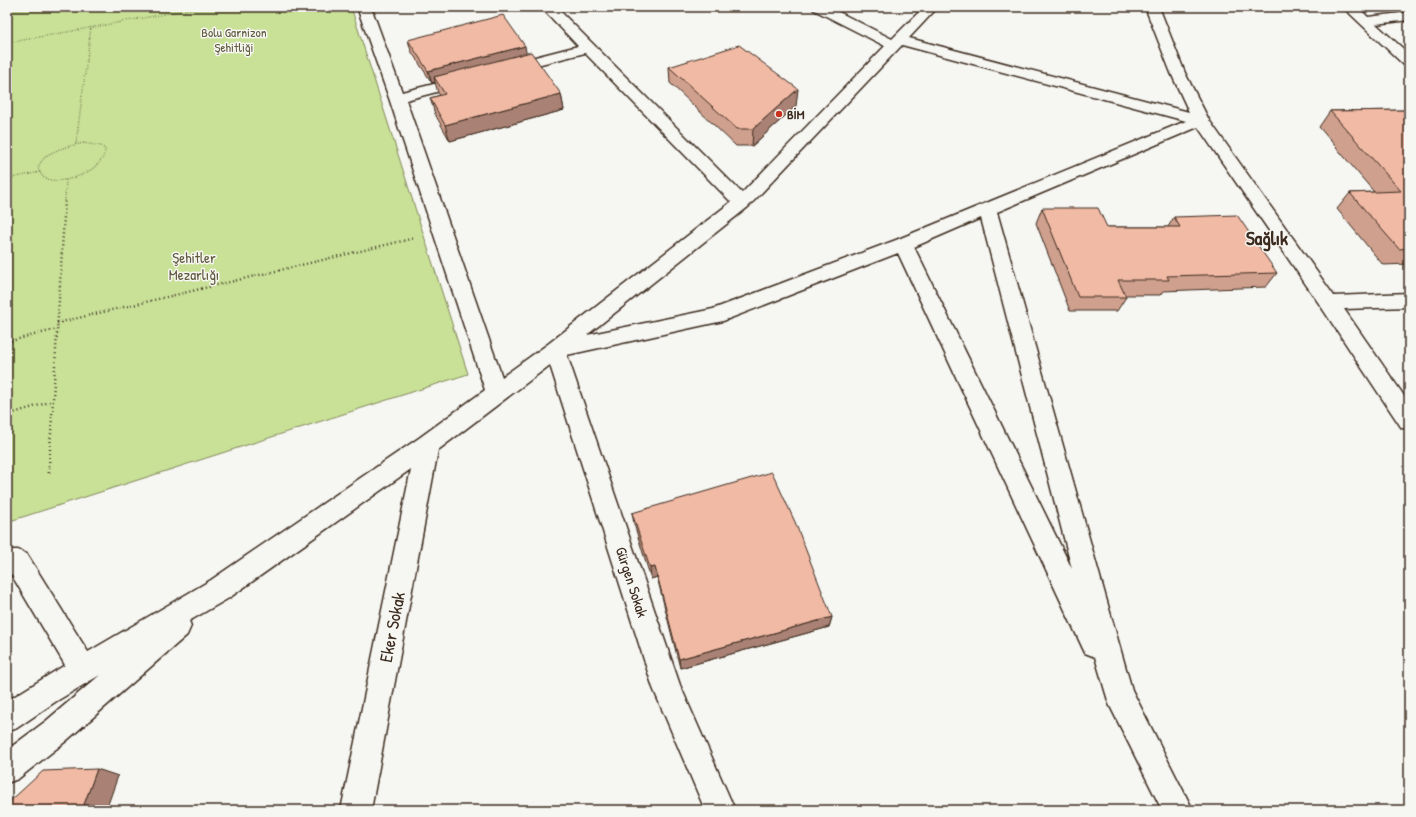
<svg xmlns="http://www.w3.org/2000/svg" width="1416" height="817" viewBox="0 0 1416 817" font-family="'Patrick Hand',sans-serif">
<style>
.green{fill:#c8e197;stroke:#82865a}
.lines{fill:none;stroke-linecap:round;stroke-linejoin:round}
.minor-casing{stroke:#3b2a1e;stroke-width:3}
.path-far2{stroke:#3b2a1e;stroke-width:1.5;stroke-dasharray:0.5 2;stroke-linecap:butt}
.path-far1{stroke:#3b2a1e;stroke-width:2.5;stroke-dasharray:1 3;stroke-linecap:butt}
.path{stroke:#3b2a1e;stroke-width:3;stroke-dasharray:1 3.5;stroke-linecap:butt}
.minor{fill:#f6f6f2;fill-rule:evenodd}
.wall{fill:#cfa08e;stroke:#3b2a1e}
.shaded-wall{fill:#a98274;stroke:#3b2a1e}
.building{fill:#f1baa5;stroke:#3b2a1e}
.poi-dot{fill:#c8321e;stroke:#f6f6f2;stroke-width:1.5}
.labels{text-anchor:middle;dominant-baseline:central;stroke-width:3;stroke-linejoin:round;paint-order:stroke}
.far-park-label{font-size:13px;fill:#5e583c;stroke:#f6f6f2}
.far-poi-label{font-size:13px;font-weight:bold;fill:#3b2a1e;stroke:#f6f6f2;text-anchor:start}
.park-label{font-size:15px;fill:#5e583c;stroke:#f6f6f2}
.street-label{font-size:15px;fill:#3b2a1e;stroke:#f6f6f2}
.near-street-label{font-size:18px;fill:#3b2a1e;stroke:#f6f6f2}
.district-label{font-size:19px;font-weight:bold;fill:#3b2a1e;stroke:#f6f6f2}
</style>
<rect width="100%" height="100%" fill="#f6f6f2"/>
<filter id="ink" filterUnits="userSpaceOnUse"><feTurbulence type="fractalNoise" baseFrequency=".025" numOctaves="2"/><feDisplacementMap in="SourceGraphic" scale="8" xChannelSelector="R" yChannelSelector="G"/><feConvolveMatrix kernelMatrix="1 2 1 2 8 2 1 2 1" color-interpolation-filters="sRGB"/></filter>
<g filter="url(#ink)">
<!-- green -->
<polygon class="green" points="7,7 351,7 468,374 7,522"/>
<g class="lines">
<!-- minor casing -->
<g class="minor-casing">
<g id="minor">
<path d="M357,7H371L402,92L466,76L471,77L473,80L471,83L406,100L502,377L548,344L731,202L585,53L509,72L504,71L502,68L504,65L578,46L541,7H556L742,193L885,46L814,10L812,7H829L892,39L924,7H938L909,38L1189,112L1171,73L1145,7H1159L1185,73L1209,120L1334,296L1409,293V307L1344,309L1409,403V430L1401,427L1322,308L1198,127L997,212L1132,690L1193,810H1162L1109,704L1095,657L1085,653L898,253L723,321L567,355L680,685L735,810H705L653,688L550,365L438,450L371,810H341L411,469L229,598L189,621L191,626L187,635L66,741L18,779L7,783V750L46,721L100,675L55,702L17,728L7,732V701L65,665L11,574H7V550H18L27,554L88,652L211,580L419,438L485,390L389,98ZM902,45L1186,121L896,240L713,309L587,335L748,207ZM981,218L1072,569L914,247Z"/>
<polygon points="1343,7 1358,7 1368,17 1409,12 1409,20 1376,24 1409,54 1409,66 1404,65"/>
</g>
</g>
<!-- path-far2 -->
<g class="path-far2">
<polyline points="7,43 203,7"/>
<path d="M84,143L101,146L105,149C105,170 63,187 45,178C41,176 40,172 38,168C43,151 68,146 84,143Z"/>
<polyline points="76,144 91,27"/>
<polyline points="7,179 40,172"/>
<polyline points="65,201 66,179"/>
</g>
<!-- path-far1 -->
<g class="path-far1">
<polyline points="57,323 415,238"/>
<polyline points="7,342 57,329"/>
<polyline points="7,415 53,401"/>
<polyline points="49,466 65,200"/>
</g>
<!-- path -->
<polyline class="path" points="49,473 49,465"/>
<!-- minor -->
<use href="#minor" class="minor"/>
</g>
<!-- wall -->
<g class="wall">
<polygon points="408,40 526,53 561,94 564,110 450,141 435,114 430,98 440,95 438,93 435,82 432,83 411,51"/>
<polygon points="669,67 796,106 752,146 736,146 670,83"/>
<polygon points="1409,110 1409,264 1383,265 1337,209 1350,193 1374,192 1319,127 1330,111"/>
<polygon points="1042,208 1107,227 1168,227 1174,217 1277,273 1266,287 1163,291 1160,295 1125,295 1126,297 1117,311 1070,311 1036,223"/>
<polygon points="632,513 832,617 829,627 680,668 657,577 651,579 634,524"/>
</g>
<!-- shaded-wall -->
<g class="shaded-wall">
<polygon points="525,46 527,58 434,77 435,82 432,83 428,71"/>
<polygon points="798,89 796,106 752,146 753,129"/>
<polygon points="561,94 564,110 450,141 445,125"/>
<polygon points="655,567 657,577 651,579 650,568"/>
<polygon points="832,617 829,627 680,668 679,659"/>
<polygon points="97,769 118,776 106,810 82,810"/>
</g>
<!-- building -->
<g class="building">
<polygon points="503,15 525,46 428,71 408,40"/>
<polygon points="739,45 798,89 753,129 737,129 669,67"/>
<polygon points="531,52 561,94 445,125 430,98 445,94 434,77"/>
<polygon points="1409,110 1409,248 1399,249 1350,193 1401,191 1330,111"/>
<polygon points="1042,208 1098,208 1107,227 1180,227 1174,217 1237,215 1277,273 1167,276 1169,280 1118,280 1126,297 1078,297"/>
<polygon points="772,472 795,522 832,617 679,659 655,567 650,568 632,513"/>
<polygon points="97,769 82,810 7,810 7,804 43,771"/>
</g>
</g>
<!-- markers -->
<circle class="poi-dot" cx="779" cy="114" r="4"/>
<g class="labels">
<!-- far-park labels -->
<g class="far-park-label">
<text x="234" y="32">Bolu Garnizon<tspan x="234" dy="15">Şehitliği</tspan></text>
</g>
<!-- far-poi labels -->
<g class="far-poi-label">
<text x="787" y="114">BİM</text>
</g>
<!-- park labels -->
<g class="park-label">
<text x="194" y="257">Şehitler<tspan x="194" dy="17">Mezarlığı</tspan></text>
</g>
<!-- street labels -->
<g class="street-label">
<text transform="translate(632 582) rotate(72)">Gürgen Sokak</text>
</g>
<!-- near-street labels -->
<g class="near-street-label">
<text transform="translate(392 627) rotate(-79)">Eker Sokak</text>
</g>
<!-- district labels -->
<g class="district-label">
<text x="1267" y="238">Sağlık</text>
</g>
</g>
<!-- margin -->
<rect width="1416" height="817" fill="none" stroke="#f6f6f2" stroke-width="24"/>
<rect x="12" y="12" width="1392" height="793" fill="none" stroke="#3b2a1e" stroke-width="1.5" filter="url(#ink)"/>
</svg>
